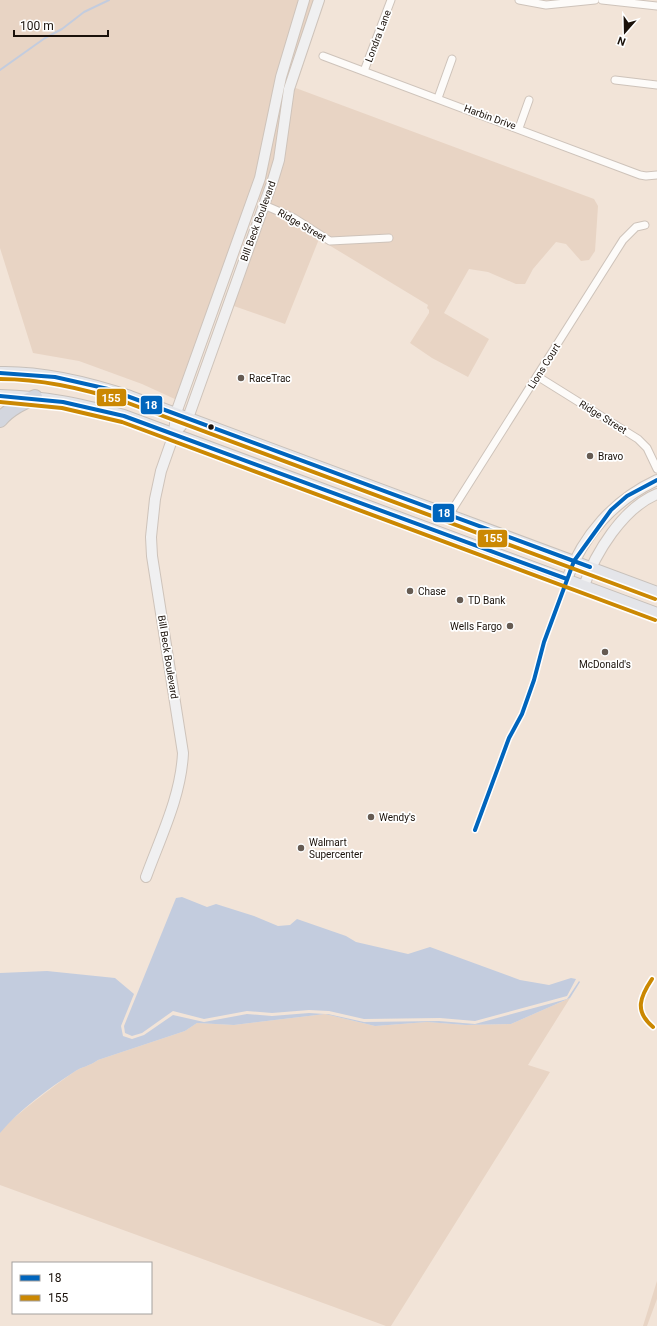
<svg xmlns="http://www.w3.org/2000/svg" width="657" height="1326" viewBox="0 0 657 1326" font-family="Roboto,sans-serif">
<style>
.green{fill:#e8d4c4}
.water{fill:#c3ccde}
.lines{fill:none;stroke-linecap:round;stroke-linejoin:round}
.stream{stroke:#c3ccde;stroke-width:2}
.street-casing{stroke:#cec3ba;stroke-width:9}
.secondary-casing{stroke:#cec3ba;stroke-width:12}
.primary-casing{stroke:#c8c1bb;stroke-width:14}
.highway-casing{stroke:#c8c1bb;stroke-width:16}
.street{stroke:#fdfbf9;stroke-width:7}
.secondary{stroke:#f0f0f1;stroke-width:10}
.primary{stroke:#e4e5e9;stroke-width:12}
.highway{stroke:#d3d6de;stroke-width:14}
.bus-1-casing{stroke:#fff;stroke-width:7}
.bus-2-casing{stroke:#fff;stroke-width:7}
.bus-1{stroke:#0065bd;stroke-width:4}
.bus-2{stroke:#cb8802;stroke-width:4}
.poi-dot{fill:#665b52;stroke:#fff;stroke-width:1.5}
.bus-dot{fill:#1a110a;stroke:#fff;stroke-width:1.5}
.labels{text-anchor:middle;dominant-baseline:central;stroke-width:3.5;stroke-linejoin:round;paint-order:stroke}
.street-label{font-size:10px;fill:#1a110a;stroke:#fff}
.poi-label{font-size:10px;fill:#1a110a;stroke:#fff;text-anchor:start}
.line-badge{stroke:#fff;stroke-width:1.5}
.badge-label{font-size:11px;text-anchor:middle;font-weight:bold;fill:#fff}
</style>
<rect width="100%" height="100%" fill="#f2e4d8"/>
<!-- green -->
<g class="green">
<polygon points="0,0 300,0 257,177 177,400 142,384 79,361 33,353 0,248"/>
<polygon points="307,0 316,0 275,159 262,201 257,199 277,107"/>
<polygon points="293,87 594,199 598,206 595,251 589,260 581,261 566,244 556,242 533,269 525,284 516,284 488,272 469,269 444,313 489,339 468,377 432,358 410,343 429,313 429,310 427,308 428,305 319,239 285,324 231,305 265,210 292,221 330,244 392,241 392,234 331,237 296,215 268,203"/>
<path d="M570,998L528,1065L550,1072L391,1326H386L0,1185C0,1176 0,1139 0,1133C4,1123 62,1080 74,1072C81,1067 90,1066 98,1060L185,1031L197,1023L234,1025L325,1014L375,1026L427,1022L466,1025L511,1024Z"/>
<polygon points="657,1281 657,1299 647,1326 643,1326"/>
</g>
<!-- water -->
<g class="water">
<polygon points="182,897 207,907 216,904 254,916 278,926 290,925 297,919 346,936 356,942 408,954 430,947 520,980 549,985 571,978 576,979 567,996 475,1021 440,1018 364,1019 329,1011 309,1010 272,1013 247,1011 204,1019 173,1011 142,1033 132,1036 125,1033 124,1026 176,898"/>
<path d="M47,971L115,978L134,994L121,1026L123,1036L132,1039L144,1035L173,1015L204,1022L247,1014L272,1016L309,1013L325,1014H328L364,1022L439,1021L475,1024L567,999L579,981L580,982L570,998L511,1024L466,1025L427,1022L375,1026L325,1014L234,1025L197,1023L185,1031L98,1060C90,1066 81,1067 74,1072C48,1089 20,1109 0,1133V973Z"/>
</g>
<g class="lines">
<!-- stream -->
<polyline class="stream" points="0,70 45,38 62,29 84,12 109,0"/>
<!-- street casing -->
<g class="street-casing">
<g id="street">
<polyline points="519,0 546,5 595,0"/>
<polyline points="602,0 657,6"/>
<polyline points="323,56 640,175 646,176 657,175"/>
<polyline points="364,71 391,0"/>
<polyline points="615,80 657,85"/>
<polyline points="438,98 452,59"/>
<polyline points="519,128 529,100"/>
<polyline points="264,205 294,218 330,241 389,238"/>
<polyline points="537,376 638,439 647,448 657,469"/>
<polyline points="449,515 623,240 636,227 645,225"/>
</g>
</g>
<!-- secondary casing -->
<g class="secondary-casing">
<g id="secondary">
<polyline points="174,434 188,418 273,180 279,160 289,89 319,0"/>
<path d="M567,579C583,535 614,500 657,480"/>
<path d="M584,586C595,553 623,508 657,494"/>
<path d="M146,877C161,836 181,796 183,753L152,556L151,537L155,499L161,471L174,434L176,413L260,178L281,77L304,0"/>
</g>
</g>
<!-- primary casing -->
<g class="primary-casing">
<g id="primary">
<path d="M0,373C44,372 88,383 130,397L657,593"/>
<path d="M0,396C46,397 80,405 124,416L657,614"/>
</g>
</g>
<!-- highway casing -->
<g class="highway-casing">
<path id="highway" d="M0,420C9,409 22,403 35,397"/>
</g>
<!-- street -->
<use href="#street" class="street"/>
<!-- secondary -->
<use href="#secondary" class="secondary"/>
<!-- primary -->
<use href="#primary" class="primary"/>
<!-- highway -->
<use href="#highway" class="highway"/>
<!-- bus-1 casing -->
<g class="bus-1-casing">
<g id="bus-1">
<polyline points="0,373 55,377 108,389 590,567"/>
<polyline points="0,396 63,402 124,416 567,579"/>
<polyline points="475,830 509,738 522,714 534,680 544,642 574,561 611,510 627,496 657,480"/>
</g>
</g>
<!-- bus-2 casing -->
<g class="bus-2-casing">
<g id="bus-2">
<path d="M0,379C44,379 86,389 128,403L655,599"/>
<polyline points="0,402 62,408 122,422 655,620"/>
<path d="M652,979C640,997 634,1011 653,1027"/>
</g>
</g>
<!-- bus-1 -->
<use href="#bus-1" class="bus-1"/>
<!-- bus-2 -->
<use href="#bus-2" class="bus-2"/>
</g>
<!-- markers -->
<g class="poi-dot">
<circle cx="241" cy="378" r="4"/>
<circle cx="590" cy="456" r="4"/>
<circle cx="410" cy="591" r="4"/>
<circle cx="460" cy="600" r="4"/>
<circle cx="510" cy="626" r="4"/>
<circle cx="605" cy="652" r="4"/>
<circle cx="371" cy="817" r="4"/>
<circle cx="301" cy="848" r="4"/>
</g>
<circle class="bus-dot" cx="211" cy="427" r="3.5"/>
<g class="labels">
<!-- street labels -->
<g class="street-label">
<text transform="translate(378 36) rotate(-69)">Londra Lane</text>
<text transform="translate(490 117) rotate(20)">Harbin Drive</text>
<text transform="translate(258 221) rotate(-70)">Bill Beck Boulevard</text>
<text transform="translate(302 225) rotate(30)">Ridge Street</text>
<text transform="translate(544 366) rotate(-58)">Lions Court</text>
<text transform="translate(603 417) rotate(32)">Ridge Street</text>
<text transform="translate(168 657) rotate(81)">Bill Beck Boulevard</text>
</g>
<!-- poi labels -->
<g class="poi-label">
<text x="249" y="378">RaceTrac</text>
<text x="598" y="456">Bravo</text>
<text x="418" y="591">Chase</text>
<text x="468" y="600">TD Bank</text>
<text x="502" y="626" text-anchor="end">Wells Fargo</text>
<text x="605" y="664" text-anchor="middle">McDonald's</text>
<text x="379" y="817">Wendy's</text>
<text x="309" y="842">Walmart<tspan x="309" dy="12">Supercenter</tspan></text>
</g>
</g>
<g class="line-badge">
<rect x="96" y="388" width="31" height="19" rx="4" fill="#cb8802"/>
<rect x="140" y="395" width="23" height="20" rx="4" fill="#0065bd"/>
<rect x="432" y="503" width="23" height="20" rx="4" fill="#0065bd"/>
<rect x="477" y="529" width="31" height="19" rx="4" fill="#cb8802"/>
</g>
<g class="badge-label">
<text x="111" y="402">155</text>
<text x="151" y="409">18</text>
<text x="444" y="517">18</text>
<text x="493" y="542">155</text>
</g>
<!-- legend -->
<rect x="12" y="1262" width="140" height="52" fill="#ffffff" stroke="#a3a09d"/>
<rect x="20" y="1275" width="20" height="6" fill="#0065bd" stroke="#a3a09d"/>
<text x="48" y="1282" font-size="12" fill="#1a110a">18</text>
<rect x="20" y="1295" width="20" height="6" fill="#cb8802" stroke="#a3a09d"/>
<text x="48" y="1302" font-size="12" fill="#1a110a">155</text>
<!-- north arrow -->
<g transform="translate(625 32) rotate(200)" stroke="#ffffff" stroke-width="3" paint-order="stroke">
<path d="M0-3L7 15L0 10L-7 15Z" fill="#1a110a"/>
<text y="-6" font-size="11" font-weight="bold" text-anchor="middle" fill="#1a110a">N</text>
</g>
<!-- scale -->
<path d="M14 30v6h94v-6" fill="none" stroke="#1a110a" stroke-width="2"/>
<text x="20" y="30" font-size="12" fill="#1a110a" stroke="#ffffff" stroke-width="3" paint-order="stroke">100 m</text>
</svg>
